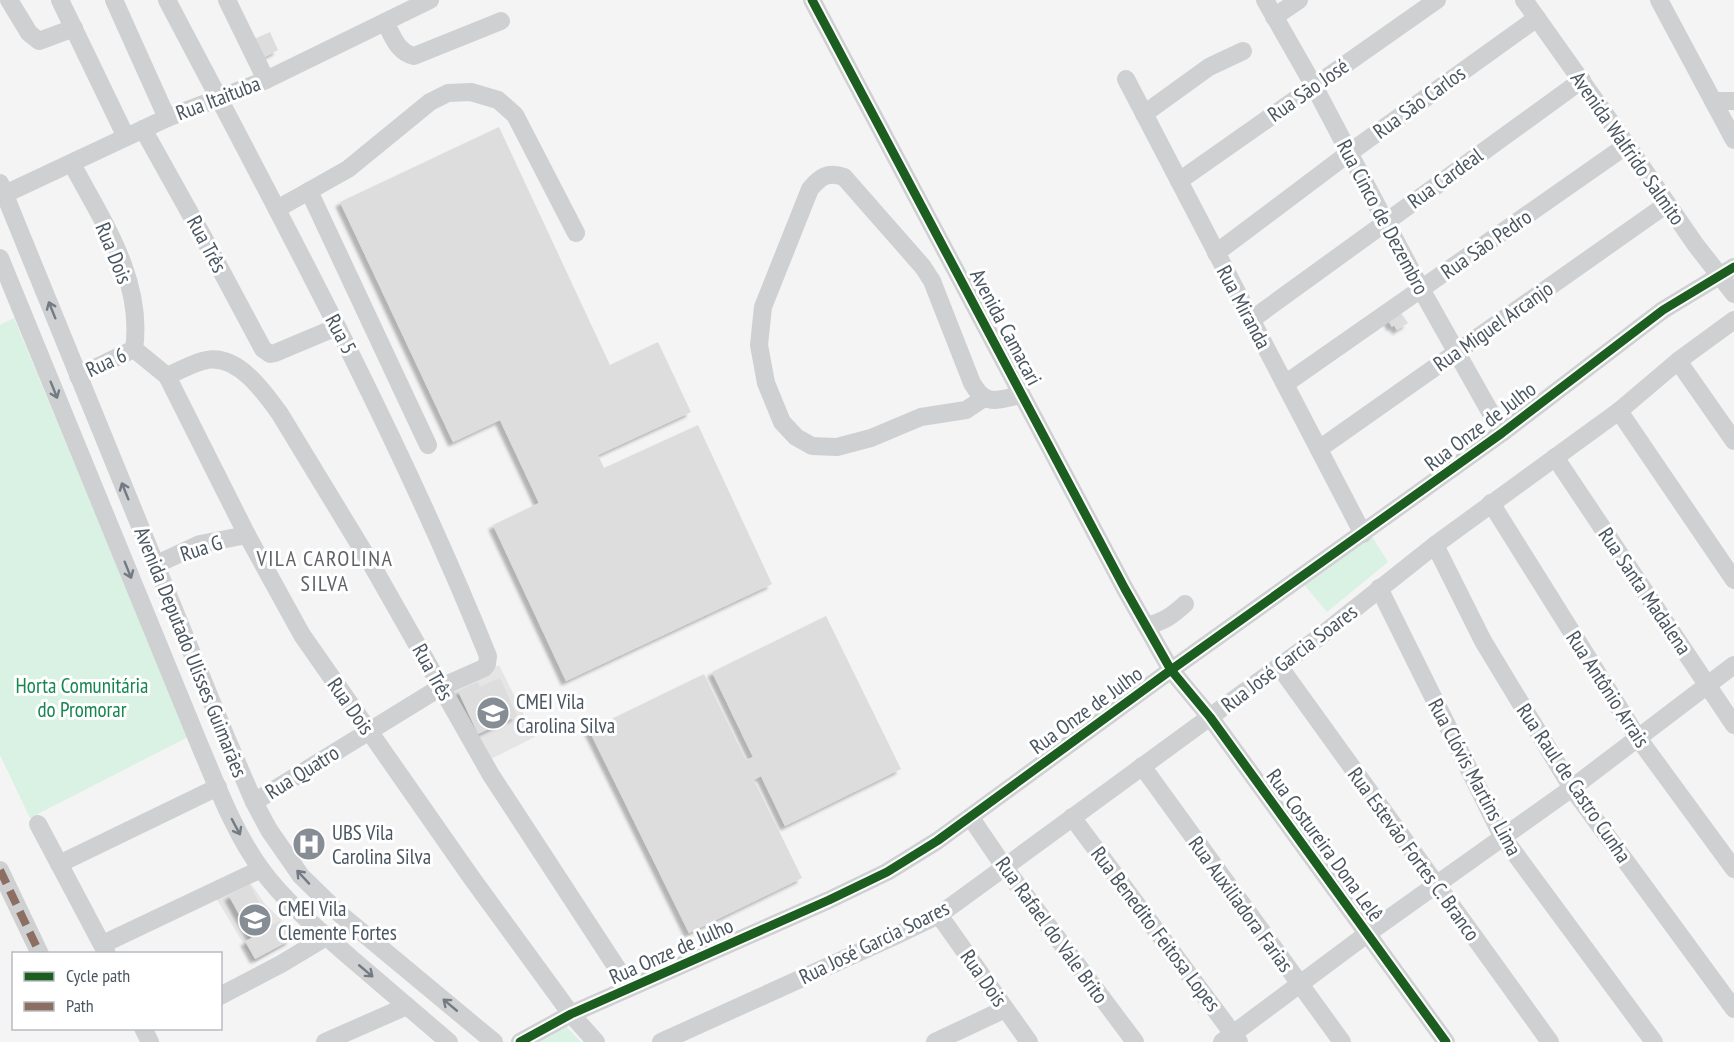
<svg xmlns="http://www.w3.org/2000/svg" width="1734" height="1042" viewBox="0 0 1734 1042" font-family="'PT Sans Narrow',sans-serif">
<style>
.education{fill:#e6e5e6}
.green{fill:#d9f2e3}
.building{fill:#ddddde;filter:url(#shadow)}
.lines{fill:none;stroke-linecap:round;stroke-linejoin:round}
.minor{stroke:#ced0d2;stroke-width:18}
.quiet{stroke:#8d6e63;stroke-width:8;stroke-dasharray:15 8;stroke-linecap:butt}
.cycleway-casing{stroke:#fff;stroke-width:13}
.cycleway{stroke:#1b5e20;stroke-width:9}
.oneway{stroke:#727b83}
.labels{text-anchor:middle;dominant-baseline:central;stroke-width:6;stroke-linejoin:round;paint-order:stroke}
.street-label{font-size:21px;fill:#4a5661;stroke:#fff}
.park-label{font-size:21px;fill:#17864f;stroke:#fff}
.poi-label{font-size:21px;fill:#4a5661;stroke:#fff;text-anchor:start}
.neighbourhood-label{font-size:22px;letter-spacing:1.5px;fill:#5f6368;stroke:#fff}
</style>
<defs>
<filter id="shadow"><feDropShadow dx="-4.5" dy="4.5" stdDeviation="1.5" flood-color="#0004"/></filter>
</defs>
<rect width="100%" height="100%" fill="#f4f4f4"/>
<!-- education -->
<g class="education">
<polygon points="499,665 535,737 487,761 451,689"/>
<polygon points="249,881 265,904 298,936 255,963 216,898"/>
</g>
<!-- green -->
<g class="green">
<polygon points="14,318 188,737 30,818 0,755 0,325"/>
<polygon points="1371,535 1388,562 1327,612 1303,583"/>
<polygon points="562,1022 581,1042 528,1042"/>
</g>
<!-- building -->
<g class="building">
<polygon points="270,32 278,50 261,59 252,40"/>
<polygon points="499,127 610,365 658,342 691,412 598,455 604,468 698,425 772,584 566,681 493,525 539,503 500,420 453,442 340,202"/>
<polygon points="1399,310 1408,323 1397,330 1394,325 1392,327 1387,318"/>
<polygon points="826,616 901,769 785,826 761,776 754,780 802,878 689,933 589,730 704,674 746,760 753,757 712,672"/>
<polygon points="500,678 517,716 478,734 458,691 478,682 480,687"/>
<polygon points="249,884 272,925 280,921 291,940 255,959 245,941 252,938 229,896"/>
</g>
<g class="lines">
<!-- minor -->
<g class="minor">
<polyline points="9,0 29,33 39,41 74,28"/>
<polyline points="60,0 126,137"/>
<polyline points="114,0 167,118"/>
<path d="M167,0C280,215 397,430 488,656L487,664L484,668L441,687L254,802"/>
<polyline points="227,0 266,80"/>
<polyline points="812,0 1125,589 1171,670 1210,717 1446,1042"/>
<polyline points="1265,0 1314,86 1421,289 1502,433"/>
<polyline points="1524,0 1627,145 1695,244 1734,294"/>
<polyline points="1659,0 1734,140"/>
<polyline points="1274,17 1299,0"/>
<path d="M385,22C393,36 397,52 414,56L501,21"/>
<polyline points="1126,79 1363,534"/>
<polyline points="1713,101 1734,101"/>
<polyline points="1144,114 1209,67 1243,51"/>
<polyline points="143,129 201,233 263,349 270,354 275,353 337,327"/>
<path d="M72,164C102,220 144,281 134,349"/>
<polyline points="1179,181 1437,0"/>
<polyline points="0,183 226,737 254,802 269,830 301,876 340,914 494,1042"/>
<polyline points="309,191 428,445"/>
<polyline points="5,194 167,118 266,80 430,0"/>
<polyline points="277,209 348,169 430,102 448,93 471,92 498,100 515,115 576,233"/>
<polyline points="1216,253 1349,153 1537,18"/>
<path d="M0,258L200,746C218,788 234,832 261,869C286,903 320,931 352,959C384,986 416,1014 449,1042"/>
<polyline points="1251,320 1582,80"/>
<polyline points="134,349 167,376 247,535 302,635 471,877 571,1014 596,1042"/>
<polyline points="1678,361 1734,441"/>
<polyline points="78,376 134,349"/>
<path d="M167,376C180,371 194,362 207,360C238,354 265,393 280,414L373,567L491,775L630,988"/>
<polyline points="1285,384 1627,145"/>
<path d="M984,398L966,410L921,417L871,438L837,447L812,446L796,437L782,422L766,383L759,345L763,307L810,189C820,177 828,171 844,177L923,267L932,281L972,383C986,408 998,399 1022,395"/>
<polyline points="1619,411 1734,580"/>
<polyline points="1319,449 1667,204"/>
<polyline points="1555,457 1734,725"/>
<polyline points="1491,503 1638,738 1734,869"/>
<polyline points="1435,545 1483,641 1572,788 1734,1009"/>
<polyline points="155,565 200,544 247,535"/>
<polyline points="1379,588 1502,836 1654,1042"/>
<path d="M1146,626C1163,622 1172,616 1185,604"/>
<polyline points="1279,666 1550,1042"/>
<polyline points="1142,766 1342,1042"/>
<polyline points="1072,817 1239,1042"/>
<polyline points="971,818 1005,868 1135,1042"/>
<polyline points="38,824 107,954"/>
<polyline points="59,864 218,787"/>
<polyline points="0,870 40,954"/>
<polyline points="939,915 1029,1042"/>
<polyline points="103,944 261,869"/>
<polyline points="220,996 281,964 326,937"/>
<polyline points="143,1028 150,1042"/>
<polyline points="325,1042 407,1006"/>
<polyline points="520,1042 571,1014 829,900 887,872 937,841 1171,670 1502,433 1663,310 1734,267"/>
<polyline points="661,1042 895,936 939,915 1314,641 1435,545 1619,411 1678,361 1734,320"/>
<polyline points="935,1042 1005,1009"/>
<polyline points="1222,1042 1367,934 1572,788 1734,665"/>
</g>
<!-- quiet -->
<polyline class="quiet" points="0,870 40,954"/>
<!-- cycleway casing -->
<g class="cycleway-casing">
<g id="cycleway">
<polyline points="812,0 1125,589 1171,670 1210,717 1446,1042"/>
<polyline points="520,1042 571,1014 829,900 887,872 937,841 1171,670 1502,433 1663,310 1734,267"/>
</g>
</g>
<!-- cycleway -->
<use href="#cycleway" class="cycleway"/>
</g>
<!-- one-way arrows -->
<defs><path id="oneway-shaft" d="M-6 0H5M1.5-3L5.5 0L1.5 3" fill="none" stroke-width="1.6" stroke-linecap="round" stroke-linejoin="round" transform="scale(1.5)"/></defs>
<g class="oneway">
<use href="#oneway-shaft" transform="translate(52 310) rotate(-112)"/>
<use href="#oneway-shaft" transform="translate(54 390) rotate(68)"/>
<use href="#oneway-shaft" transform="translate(125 491) rotate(-112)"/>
<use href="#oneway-shaft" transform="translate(128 570) rotate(68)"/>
<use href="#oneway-shaft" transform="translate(236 827) rotate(62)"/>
<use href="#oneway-shaft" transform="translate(303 877) rotate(-133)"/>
<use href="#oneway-shaft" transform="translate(366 971) rotate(40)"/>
<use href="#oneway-shaft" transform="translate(450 1005) rotate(-140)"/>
</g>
<!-- icons -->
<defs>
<g id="school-disc" transform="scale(1.725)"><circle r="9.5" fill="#868d94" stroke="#fff"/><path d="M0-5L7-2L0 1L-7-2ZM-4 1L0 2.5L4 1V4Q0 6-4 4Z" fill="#fff"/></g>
<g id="hospital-disc" transform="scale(1.725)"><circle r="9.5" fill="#868d94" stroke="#fff"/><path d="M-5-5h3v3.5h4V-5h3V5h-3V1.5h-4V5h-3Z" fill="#fff"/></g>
</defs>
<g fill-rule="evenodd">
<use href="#school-disc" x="493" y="713"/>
<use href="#hospital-disc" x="309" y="844"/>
<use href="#school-disc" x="255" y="920"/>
</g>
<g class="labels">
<!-- street labels -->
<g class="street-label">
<text transform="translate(1308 90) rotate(-35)">Rua São José</text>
<text transform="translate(218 98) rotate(-21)">Rua Itaituba</text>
<text transform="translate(1419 102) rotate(-36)">Rua São Carlos</text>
<text transform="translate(1628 148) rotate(55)">Avenida Walfrido Salmito</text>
<text transform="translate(1445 178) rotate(-36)">Rua Cardeal</text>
<text transform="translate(1383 217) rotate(62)">Rua Cinco de Dezembro</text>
<text transform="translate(207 244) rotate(62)">Rua Três</text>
<text transform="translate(1486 244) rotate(-35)">Rua São Pedro</text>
<text transform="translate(114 253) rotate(68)">Rua Dois</text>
<text transform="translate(1244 307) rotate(62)">Rua Miranda</text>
<text transform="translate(1493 326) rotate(-35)">Rua Miguel Arcanjo</text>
<text transform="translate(1006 327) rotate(62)">Avenida Camacari</text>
<text transform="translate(341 334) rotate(62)">Rua 5</text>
<text transform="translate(106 362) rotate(-25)">Rua 6</text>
<text transform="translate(1480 426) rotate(-37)">Rua Onze de Julho</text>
<text transform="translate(201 548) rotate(-18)">Rua G</text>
<text transform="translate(1645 591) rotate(56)">Rua Santa Madalena</text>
<text transform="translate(191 652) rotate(68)">Avenida Deputado Ulisses Guimarães</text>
<text transform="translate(1289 658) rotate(-37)">Rua José Garcia Soares</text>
<text transform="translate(433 672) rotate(61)">Rua Três</text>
<text transform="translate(1608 689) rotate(57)">Rua Antônio Arrais</text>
<text transform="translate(351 706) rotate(55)">Rua Dois</text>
<text transform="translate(1086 710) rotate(-36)">Rua Onze de Julho</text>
<text transform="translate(302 772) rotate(-32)">Rua Quatro</text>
<text transform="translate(1475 777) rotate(62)">Rua Clóvis Martins Lima</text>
<text transform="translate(1574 783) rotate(56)">Rua Raul de Castro Cunha</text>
<text transform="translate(1325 845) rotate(54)">Rua Costureira Dona Lelê</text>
<text transform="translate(1414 854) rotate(54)">Rua Estevão Fortes C. Branco</text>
<text transform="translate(1241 904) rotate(54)">Rua Auxiliadora Farias</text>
<text transform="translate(1156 929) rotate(53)">Rua Benedito Feitosa Lopes</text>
<text transform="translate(1052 930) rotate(54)">Rua Rafael do Vale Brito</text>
<text transform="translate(874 942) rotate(-26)">Rua José Garcia Soares</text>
<text transform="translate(671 951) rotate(-24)">Rua Onze de Julho</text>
<text transform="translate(984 978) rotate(55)">Rua Dois</text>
</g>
<!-- park labels -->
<g class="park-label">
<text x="82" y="685">Horta Comunitária<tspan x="82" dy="24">do Promorar</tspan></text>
</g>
<!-- poi labels -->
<g class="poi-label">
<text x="516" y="701">CMEI Vila<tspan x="516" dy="24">Carolina Silva</tspan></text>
<text x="332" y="832">UBS Vila<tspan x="332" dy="24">Carolina Silva</tspan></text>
<text x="278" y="908">CMEI Vila<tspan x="278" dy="24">Clemente Fortes</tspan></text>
</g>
<!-- neighbourhood labels -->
<g class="neighbourhood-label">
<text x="325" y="558">VILA CAROLINA<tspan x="325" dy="25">SILVA</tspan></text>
</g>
</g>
<!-- legend -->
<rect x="12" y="952" width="210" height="78" fill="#ffffff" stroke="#b7bbc0" stroke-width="1.5"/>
<rect x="24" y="972" width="30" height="9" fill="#1b5e20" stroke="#b7bbc0" stroke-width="1.5"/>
<text x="66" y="982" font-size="18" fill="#4a5661">Cycle path</text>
<rect x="24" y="1002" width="30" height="9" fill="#8d6e63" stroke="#b7bbc0" stroke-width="1.5"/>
<text x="66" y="1012" font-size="18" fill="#4a5661">Path</text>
</svg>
